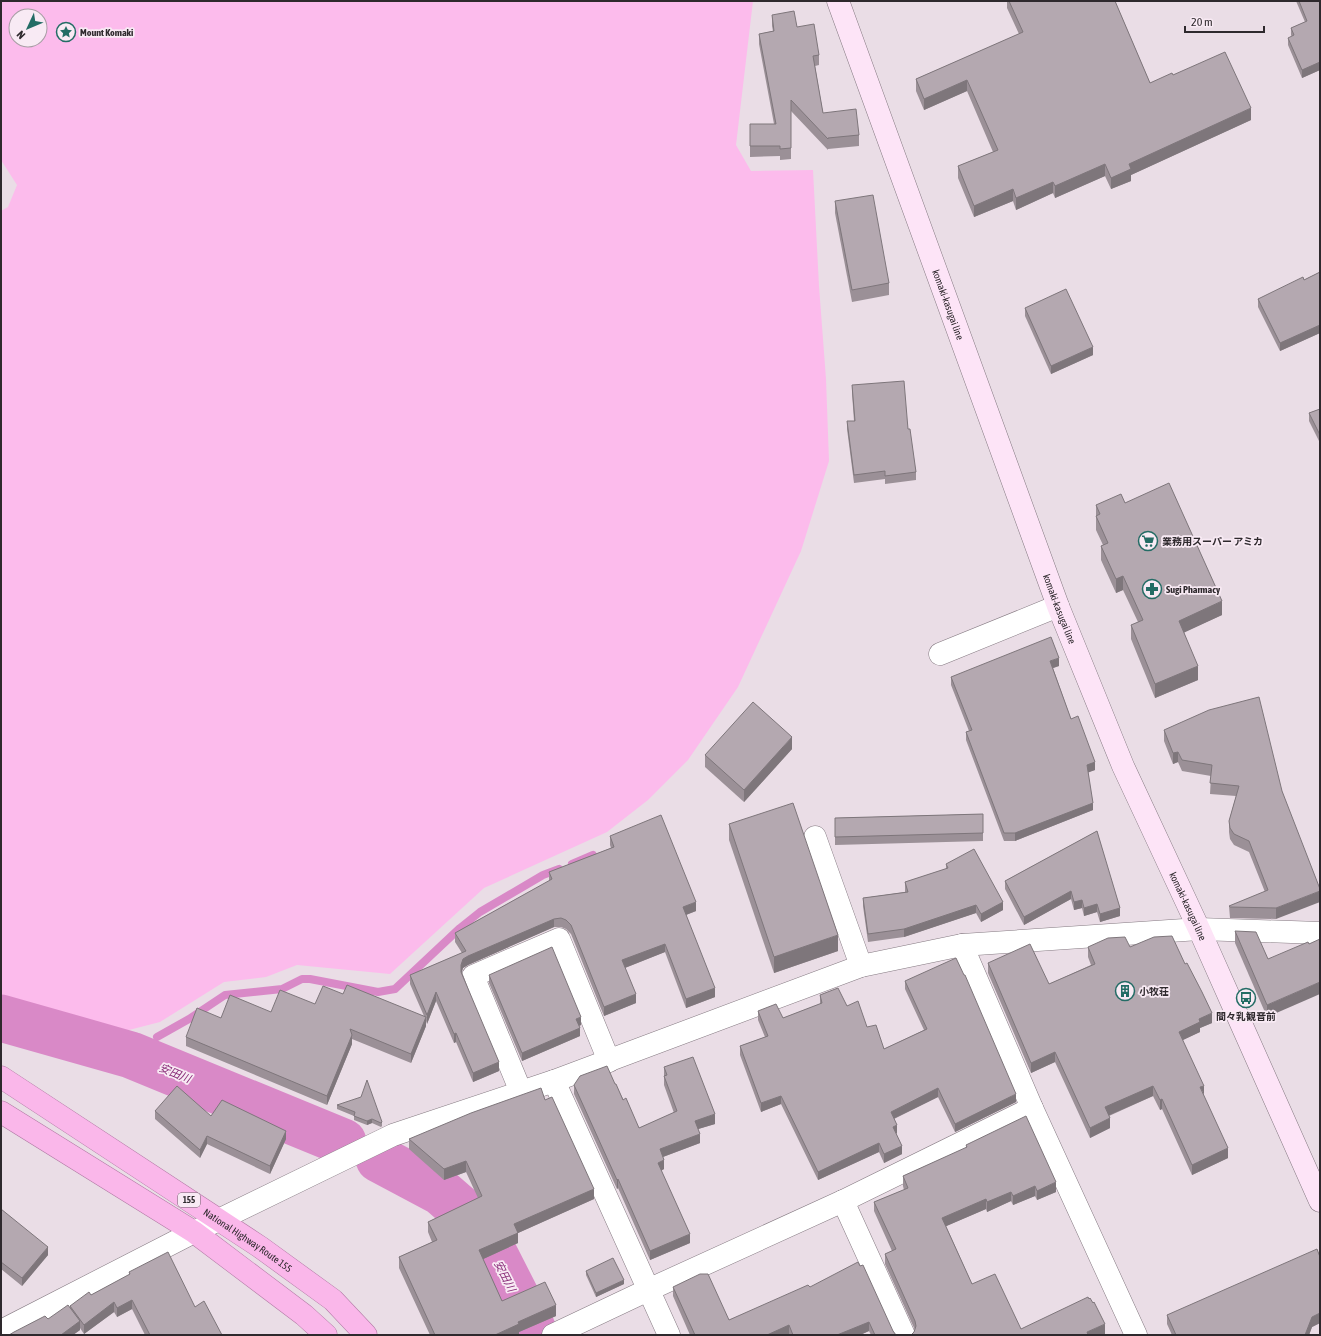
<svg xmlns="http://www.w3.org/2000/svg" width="1321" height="1336" viewBox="0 0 1321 1336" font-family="'Asap Condensed','Noto Sans JP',sans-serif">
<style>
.green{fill:#fcbbec;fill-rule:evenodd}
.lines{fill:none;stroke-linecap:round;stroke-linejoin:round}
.stream{stroke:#d989c7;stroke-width:8}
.river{stroke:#d989c7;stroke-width:47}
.minor-casing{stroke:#857a82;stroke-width:23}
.secondary-casing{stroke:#857a82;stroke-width:23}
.trunk-casing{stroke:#b27aa5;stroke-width:23}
.minor{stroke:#fff;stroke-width:22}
.secondary{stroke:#fde4f7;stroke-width:22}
.trunk{stroke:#fab7ea;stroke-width:22}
.wall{fill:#9b9097}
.shaded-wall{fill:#7e767b}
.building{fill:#b4a8b0;stroke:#7e767b}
.labels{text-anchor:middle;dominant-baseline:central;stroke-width:3.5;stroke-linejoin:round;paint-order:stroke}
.shield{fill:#f8eaf4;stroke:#6b6369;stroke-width:1}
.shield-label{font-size:9px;font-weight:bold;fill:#2e292d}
.poi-label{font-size:10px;font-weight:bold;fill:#2e292d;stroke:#f8eaf4;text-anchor:start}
.street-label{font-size:10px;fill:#2e292d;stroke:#f8eaf4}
.water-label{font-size:11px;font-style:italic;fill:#872a76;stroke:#f8eaf4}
</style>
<rect width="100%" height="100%" fill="#eadde6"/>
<!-- green -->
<path class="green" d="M1,1H753L736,145L751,171L813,170L819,286L826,379L829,461L801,551L738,687L688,760L648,800L607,832L484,888L390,974L297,965L266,977L224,982L160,1022L125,1031L1,995V211L8,207L17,185L1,160ZM16,16H40V40H16Z"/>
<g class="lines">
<!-- stream -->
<g class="stream">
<polyline points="572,864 593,855"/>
<polyline points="157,1037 189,1019 225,995 282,989 302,979 310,979 378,992 395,989 460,928 480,912 543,875 559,869"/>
</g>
<!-- river -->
<g class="river">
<polyline points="1,1018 131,1055 343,1142"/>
<polyline points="379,1159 441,1192 464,1212 485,1236 532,1328"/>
</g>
<!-- minor casing -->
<g class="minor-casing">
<g id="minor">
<polyline points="940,654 1058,606"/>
<polyline points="815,837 861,966"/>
<polyline points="962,945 1032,1108 1136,1335"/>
<polyline points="554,1081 669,1335"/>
<polyline points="521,1092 473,976 559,939 609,1061"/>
<polyline points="843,1201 904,1335"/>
<polyline points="1,1331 194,1232 393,1135 554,1081 861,966 962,945 1199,929 1320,933"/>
<polyline points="553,1335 648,1290 843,1201 1032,1108"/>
</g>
</g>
<!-- secondary casing -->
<g class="secondary-casing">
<g id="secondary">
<path id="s1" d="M838,1L1058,606L1123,766L1199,929L1320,1201"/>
</g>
</g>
<!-- trunk casing -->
<g class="trunk-casing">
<g id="trunk">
<path id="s2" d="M1,1077L260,1247L333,1300L366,1335"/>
<polyline points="1,1112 194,1232 304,1315 326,1335"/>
</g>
</g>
<!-- minor -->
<use href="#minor" class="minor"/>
<!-- secondary -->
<use href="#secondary" class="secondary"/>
<!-- trunk -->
<use href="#trunk" class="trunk"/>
</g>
<!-- wall -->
<g class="wall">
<polygon points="1007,1 1115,1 1150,83 1173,75 1251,120 1131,175 1131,181 1111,189 1105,176 1055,198 1053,193 1016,210 1013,201 974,217 958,178 958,166 993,152 967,91 924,110 916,91 916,79 1019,34 1007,8"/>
<polygon points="1296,1 1320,1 1320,70 1302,78 1288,45 1288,38 1292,37 1291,35 1291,28 1305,22"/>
<polygon points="772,15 797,27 819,55 819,65 815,66 823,113 859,135 859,146 828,149 828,150 791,111 791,159 780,160 780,156 750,157 750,124 774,124 759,44 759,34 773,31 772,26"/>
<polygon points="835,201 889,283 889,295 852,302 835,213"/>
<polygon points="1320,272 1320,333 1280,351 1258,307 1258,299 1304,280"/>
<polygon points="1025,308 1093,355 1051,374 1025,316"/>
<polygon points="852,385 908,429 916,472 916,480 885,484 885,479 854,483 847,429 847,421 854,421 852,393"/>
<polygon points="1320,409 1320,443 1309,421 1309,413"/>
<polygon points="1125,503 1222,615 1184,632 1198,680 1155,698 1131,639 1131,625 1138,622 1123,590 1116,593 1101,560 1101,546 1103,545 1096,530 1096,505"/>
<polygon points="1059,666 1053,668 1071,719 1095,770 1088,772 1093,810 1015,841 1004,841 966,740 966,732 969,731 951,685 951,677"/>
<polygon points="1164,730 1282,791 1276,919 1230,918 1229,906 1265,892 1249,852 1234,845 1230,839 1229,832 1229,821 1236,796 1210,794 1211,776 1182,771 1178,762 1173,764 1164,741"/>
<polygon points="792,749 744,802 705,767 705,755"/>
<polygon points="983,814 983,841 835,845 835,818"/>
<polygon points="729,824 838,951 774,973 729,840"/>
<polygon points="1097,831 1120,916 1100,922 1097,912 1084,916 1082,908 1074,910 1071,899 1024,925 1005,889 1005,881"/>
<polygon points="610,836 696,911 686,915 715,997 686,1008 665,952 625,968 636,1003 604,1016 571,934 566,929 561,927 554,927 468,965 463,968 462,972 499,1071 473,1082 456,1042 454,1043 436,1001 427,1024 426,1021 426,1026 411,1063 352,1039 352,1044 327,1105 186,1046 186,1037 221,1018 271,1012 315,1004 343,994 424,1016 410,984 410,975 462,953 455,942 455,933 549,881 549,872 611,848 610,845"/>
<polygon points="946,864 1003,910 981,922 976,913 904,937 868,942 863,906 863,898 905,892 905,882 946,869"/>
<polygon points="1235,931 1268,959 1267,1017 1235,943"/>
<polygon points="1088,947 1130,947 1212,1023 1200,1028 1200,1032 1182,1040 1228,1158 1192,1175 1162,1109 1160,1110 1153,1096 1109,1116 1110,1128 1090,1138 1055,1062 1031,1073 988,973 988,963 1049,984 1091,965 1088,957"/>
<polygon points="489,975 581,1025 579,1026 580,1036 522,1061 489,983"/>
<polygon points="905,981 1016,1102 955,1132 938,1097 894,1119 897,1133 896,1134 902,1154 884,1163 879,1152 818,1180 781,1104 761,1112 740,1055 740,1046 765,1037 758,1020 758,1011 783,1018 820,1004 820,995 847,1006 867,1027 884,1049 924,1030 905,989"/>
<polygon points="664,1067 715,1124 698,1129 700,1143 663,1157 664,1169 661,1171 690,1243 650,1260 618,1188 617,1189 574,1094 574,1085 615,1084 639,1128 674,1113 664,1085"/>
<polygon points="545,1100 594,1199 518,1233 518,1243 483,1259 502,1301 556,1316 519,1332 519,1335 430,1335 399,1268 399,1257 432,1242 428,1232 428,1222 478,1198 466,1172 444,1180 409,1149 409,1139"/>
<polygon points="337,1105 382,1122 382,1126 381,1127 372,1123 367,1125 354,1120 354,1116 337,1109"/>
<polygon points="155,1111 211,1116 286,1139 270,1174 207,1144 200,1158 155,1119"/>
<polygon points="966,1145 1056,1192 1037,1200 1035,1196 1013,1205 1011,1201 987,1212 986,1209 946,1226 972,1284 1021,1329 1105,1334 1102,1335 911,1335 914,1332 915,1330 885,1264 885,1254 892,1251 874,1211 874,1202 904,1190 903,1186 903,1176 966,1148"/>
<polygon points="1,1209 48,1255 22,1286 1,1269"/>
<polygon points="1320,1257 1320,1323 1312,1327 1309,1335 1172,1335 1167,1324 1167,1315"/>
<polygon points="586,1271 624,1284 596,1297 586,1275"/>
<polygon points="129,1272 195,1307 222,1335 145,1335 132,1309 117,1317 114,1312 84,1334 80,1328 80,1330 73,1335 9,1335 48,1319 70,1307 70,1306 129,1275"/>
<polygon points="673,1287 729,1320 810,1287 893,1331 896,1335 871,1335 869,1331 860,1335 690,1335 673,1296"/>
</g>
<!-- shaded-wall -->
<g class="shaded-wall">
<polygon points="1320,62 1320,70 1302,78 1302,70"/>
<polygon points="967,80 967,91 924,110 924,99"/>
<polygon points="1251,108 1251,120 1131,175 1131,181 1111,189 1111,178 1129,164"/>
<polygon points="1105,164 1105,176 1055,198 1055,186"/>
<polygon points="1053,182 1053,193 1016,210 1016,198"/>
<polygon points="1013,189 1013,201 974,217 974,206"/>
<polygon points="1320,325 1320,333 1280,351 1280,343"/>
<polygon points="1093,347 1093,355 1051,374 1051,366"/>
<polygon points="1123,576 1123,590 1116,593 1116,579"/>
<polygon points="1222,601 1222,615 1179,635 1179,621"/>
<polygon points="1059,658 1059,666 1050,669 1050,661"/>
<polygon points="1198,666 1198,680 1155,698 1155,684"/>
<polygon points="792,737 792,749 744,802 744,790"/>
<polygon points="1178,752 1178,762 1173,764 1173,753"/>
<polygon points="1095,762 1095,770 1087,773 1087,765"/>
<polygon points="1093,803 1093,810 1015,841 1015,833"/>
<polygon points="1071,891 1071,899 1024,925 1024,917"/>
<polygon points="1320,891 1320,902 1276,919 1276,908"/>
<polygon points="1082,900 1082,908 1074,910 1074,902"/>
<polygon points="696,902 696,911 683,916 683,907"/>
<polygon points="1003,902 1003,910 981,922 981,914"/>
<polygon points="1097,904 1097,912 1084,916 1084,908"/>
<polygon points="976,905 976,913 904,937 904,929"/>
<polygon points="1120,908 1120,916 1100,922 1100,914"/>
<polygon points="554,919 554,927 468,965 463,968 461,974 461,965 463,959 468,956"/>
<polygon points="838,935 838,951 774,973 774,957"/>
<polygon points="665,944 665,952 622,969 622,960"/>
<polygon points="1320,982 1320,994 1267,1017 1267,1005"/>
<polygon points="715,988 715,997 686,1008 686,999"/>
<polygon points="436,992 436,1001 427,1024 427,1015"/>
<polygon points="636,994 636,1003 604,1016 604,1007"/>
<polygon points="1212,1013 1212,1023 1200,1028 1200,1032 1179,1042 1179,1032 1199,1019"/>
<polygon points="426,1017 426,1026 411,1063 411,1054"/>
<polygon points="581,1017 581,1025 576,1027 576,1019"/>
<polygon points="580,1028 580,1036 522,1061 522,1053"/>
<polygon points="456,1033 456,1042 454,1043 454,1034"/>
<polygon points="352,1035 352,1044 327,1105 327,1096"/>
<polygon points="1055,1052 1055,1062 1031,1073 1031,1063"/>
<polygon points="499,1062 499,1071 473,1082 473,1073"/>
<polygon points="1153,1086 1153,1096 1105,1117 1105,1107"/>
<polygon points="1204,1086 1204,1095 1200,1087"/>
<polygon points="938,1088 938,1097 891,1120 891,1112"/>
<polygon points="1016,1094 1016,1102 955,1132 955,1124"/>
<polygon points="781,1096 781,1104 761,1112 761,1103"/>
<polygon points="1162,1099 1162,1109 1160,1110 1160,1100"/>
<polygon points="715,1114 715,1124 695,1130 695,1121"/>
<polygon points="1110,1118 1110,1128 1090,1138 1090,1128"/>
<polygon points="372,1119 372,1123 367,1125 367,1121"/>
<polygon points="897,1125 897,1133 893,1135 893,1127"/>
<polygon points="286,1131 286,1139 270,1174 270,1166"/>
<polygon points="700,1134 700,1143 660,1158 660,1149"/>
<polygon points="207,1136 207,1144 200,1158 200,1150"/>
<polygon points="879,1143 879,1152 818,1180 818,1172"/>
<polygon points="902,1146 902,1154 884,1163 884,1154"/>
<polygon points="1228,1148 1228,1158 1192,1175 1192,1165"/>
<polygon points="664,1160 664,1169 658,1172 658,1163"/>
<polygon points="466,1161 466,1172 444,1180 444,1169"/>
<polygon points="618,1179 618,1188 617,1189 617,1180"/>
<polygon points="1056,1182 1056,1192 1037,1200 1037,1191"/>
<polygon points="1035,1186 1035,1196 1013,1205 1013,1196"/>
<polygon points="594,1189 594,1199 518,1233 518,1243 479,1261 479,1250 514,1224"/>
<polygon points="1011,1192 1011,1201 987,1212 987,1202"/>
<polygon points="986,1199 986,1209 942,1228 942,1218"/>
<polygon points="690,1234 690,1243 650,1260 650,1251"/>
<polygon points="48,1247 48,1255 22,1286 22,1278"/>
<polygon points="624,1280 624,1284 596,1297 596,1293"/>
<polygon points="132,1300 132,1309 117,1317 117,1308"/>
<polygon points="114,1302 114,1312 84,1334 84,1325"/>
<polygon points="556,1305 556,1316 519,1332 519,1335 495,1335 518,1322"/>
<polygon points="1320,1313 1320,1323 1312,1327 1309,1335 1305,1335 1312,1317"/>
<polygon points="80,1321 80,1330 73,1335 61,1335"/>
<polygon points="869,1322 869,1331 860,1335 837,1335"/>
<polygon points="1105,1324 1105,1334 1102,1335 1087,1335 1087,1332"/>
<polygon points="789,1325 789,1335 767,1335"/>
</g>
<!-- building -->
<g class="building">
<polygon points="1009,1 1115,1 1150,83 1172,73 1173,75 1225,52 1251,108 1129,164 1131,169 1111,178 1105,164 1055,186 1053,182 1016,198 1013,189 974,206 958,166 998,150 967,80 924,99 916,79 1023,32"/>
<polygon points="1299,1 1320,1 1320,62 1302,70 1288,38 1294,35 1291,28 1307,21"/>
<polygon points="794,11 797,27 814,24 819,55 813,56 823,113 856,109 859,135 828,138 828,139 791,100 791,148 780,149 780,146 750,146 750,124 776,124 759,34 774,31 772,15"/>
<polygon points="873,195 889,283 852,290 835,201"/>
<polygon points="1320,272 1320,325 1280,343 1258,299 1303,277 1304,280"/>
<polygon points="1066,289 1093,347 1051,366 1025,308"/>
<polygon points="904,381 908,429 910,429 916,472 885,476 885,471 854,475 847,421 855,421 852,385"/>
<polygon points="1320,409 1320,435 1309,413"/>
<polygon points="1169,483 1222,601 1179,621 1198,666 1155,684 1131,625 1143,620 1123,576 1116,579 1101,546 1108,543 1096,516 1100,514 1096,505 1121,494 1125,503"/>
<polygon points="1051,637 1059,658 1050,661 1071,719 1078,716 1095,762 1087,765 1093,803 1015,833 1004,833 966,732 972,730 951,677"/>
<polygon points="1259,697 1282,791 1320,889 1320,891 1276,908 1230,907 1229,906 1268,890 1249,841 1234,834 1230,828 1229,821 1239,786 1210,783 1212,765 1182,760 1178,752 1173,753 1164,730 1209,710"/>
<polygon points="753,702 792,737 744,790 705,755"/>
<polygon points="793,803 838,935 774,957 729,824"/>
<polygon points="983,814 983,833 835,837 835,818"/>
<polygon points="661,815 696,902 683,907 715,988 686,999 665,944 622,960 636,994 604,1007 571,925 566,920 561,918 554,919 468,956 463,959 461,965 461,972 499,1062 473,1073 456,1033 454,1034 436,992 427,1015 410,975 466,951 455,933 552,879 549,872 614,847 610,836"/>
<polygon points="1097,831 1120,908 1100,914 1097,904 1084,908 1082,900 1074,902 1071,891 1024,917 1005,881"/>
<polygon points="974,849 1003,902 981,914 976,905 904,929 868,934 863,898 908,892 905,882 948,868 946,864"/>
<polygon points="1235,931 1256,932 1268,959 1308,942 1309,944 1320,939 1320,982 1267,1005"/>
<polygon points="1172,936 1185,964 1187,963 1202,992 1212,1013 1199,1019 1200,1022 1179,1032 1204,1086 1200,1087 1228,1148 1192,1165 1162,1099 1160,1100 1153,1086 1105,1107 1110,1118 1090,1128 1055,1052 1031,1063 988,963 1030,944 1049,984 1095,964 1088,947 1108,938 1125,937 1130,947 1154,937"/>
<polygon points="552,947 581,1017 576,1019 580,1028 522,1053 489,975"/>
<polygon points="956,958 964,975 965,975 1016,1094 955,1124 938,1088 891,1112 897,1125 893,1127 902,1146 884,1154 879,1143 818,1172 781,1096 761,1103 740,1046 768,1036 758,1011 776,1004 783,1018 822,1003 820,995 838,988 847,1006 858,1001 867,1027 876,1025 884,1049 927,1029 905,981"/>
<polygon points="347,985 426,1017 411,1054 350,1029 352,1035 327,1096 186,1037 197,1008 221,1018 230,995 271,1012 280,990 315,1004 323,986 343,994"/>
<polygon points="693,1057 715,1114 695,1121 700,1134 660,1149 664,1160 658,1163 690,1234 650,1251 618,1179 617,1180 574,1085 580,1076 607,1066 615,1084 616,1084 623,1100 626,1098 639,1128 677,1111 664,1076 667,1075 664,1067"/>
<polygon points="367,1080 382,1122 381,1123 372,1119 367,1121 354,1116 355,1112 337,1105 361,1097"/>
<polygon points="177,1086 211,1116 222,1100 286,1131 270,1166 207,1136 200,1150 155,1111"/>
<polygon points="541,1088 545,1100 552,1097 594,1189 514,1224 518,1233 479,1250 502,1301 545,1282 556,1305 518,1322 519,1324 495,1335 435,1335 399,1257 437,1240 428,1222 482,1196 466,1161 444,1169 409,1139 471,1113"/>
<polygon points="1026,1116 1056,1182 1037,1191 1035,1186 1013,1196 1011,1192 987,1202 986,1199 942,1218 972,1284 995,1274 1021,1329 1088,1297 1089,1299 1090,1298 1093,1303 1094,1302 1105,1324 1087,1332 1088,1335 911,1335 914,1332 916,1326 915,1321 885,1254 896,1249 874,1202 908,1188 903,1176 967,1147 966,1145"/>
<polygon points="1,1209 48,1247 22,1278 1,1262"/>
<polygon points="1317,1249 1320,1257 1320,1313 1312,1317 1305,1335 1176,1335 1167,1315"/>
<polygon points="168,1252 195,1307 204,1301 222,1335 150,1335 132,1300 117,1308 114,1302 84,1325 70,1306 89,1292 91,1295 130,1274 129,1272"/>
<polygon points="613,1258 624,1280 596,1293 586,1271"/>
<polygon points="858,1262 860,1266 863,1265 893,1331 896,1335 875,1335 869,1322 837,1335 793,1335 789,1325 767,1335 695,1335 673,1287 700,1274 708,1274 729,1320 808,1285 810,1287"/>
<polygon points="68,1305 80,1321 61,1335 9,1335 14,1332 45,1316 48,1319"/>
</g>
<!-- icons -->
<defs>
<g id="sight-ring" transform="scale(1)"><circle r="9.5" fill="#f8eaf4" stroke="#236c65" stroke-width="1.5"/><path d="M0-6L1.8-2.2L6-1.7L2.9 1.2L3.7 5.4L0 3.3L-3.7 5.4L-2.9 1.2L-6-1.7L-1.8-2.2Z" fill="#236c65"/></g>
<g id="supermarket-ring" transform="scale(1)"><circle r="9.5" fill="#f8eaf4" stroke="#236c65" stroke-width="1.5"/><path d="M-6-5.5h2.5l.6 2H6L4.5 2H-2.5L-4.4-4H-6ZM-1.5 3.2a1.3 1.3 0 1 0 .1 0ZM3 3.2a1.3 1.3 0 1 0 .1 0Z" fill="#236c65"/></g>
<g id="pharmacy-ring" transform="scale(1)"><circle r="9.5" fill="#f8eaf4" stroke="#236c65" stroke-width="1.5"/><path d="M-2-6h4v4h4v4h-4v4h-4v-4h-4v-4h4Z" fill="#236c65"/></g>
<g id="building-ring" transform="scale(1)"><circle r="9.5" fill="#f8eaf4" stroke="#236c65" stroke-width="1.5"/><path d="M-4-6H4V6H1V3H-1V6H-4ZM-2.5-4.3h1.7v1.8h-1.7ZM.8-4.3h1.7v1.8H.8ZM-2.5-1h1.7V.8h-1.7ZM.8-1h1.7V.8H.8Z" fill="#236c65"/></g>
<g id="bus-ring" transform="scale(1)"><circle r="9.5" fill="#f8eaf4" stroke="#236c65" stroke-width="1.5"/><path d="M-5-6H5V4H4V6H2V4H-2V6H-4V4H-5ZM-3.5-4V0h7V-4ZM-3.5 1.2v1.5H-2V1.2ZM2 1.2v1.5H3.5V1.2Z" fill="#236c65"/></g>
</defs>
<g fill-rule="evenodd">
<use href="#sight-ring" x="66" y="32"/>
<use href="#supermarket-ring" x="1148" y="541"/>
<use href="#pharmacy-ring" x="1152" y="589"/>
<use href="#building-ring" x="1125" y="991"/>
<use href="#bus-ring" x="1246" y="998"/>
</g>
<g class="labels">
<!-- shield labels -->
<rect class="shield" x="178" y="1193" width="22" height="14" rx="3"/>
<g class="shield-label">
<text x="189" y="1200">155</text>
</g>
<!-- poi labels -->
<g class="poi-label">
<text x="80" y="32">Mount Komaki</text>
<text x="1162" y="541">業務用スーパー アミカ</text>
<text x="1166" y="589">Sugi Pharmacy</text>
<text x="1139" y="991">小牧荘</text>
<text x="1246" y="1016" text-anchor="middle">間々乳観音前</text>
</g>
<!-- street labels -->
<g class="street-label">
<text stroke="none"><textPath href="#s1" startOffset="323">komaki-kasugai line</textPath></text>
<text stroke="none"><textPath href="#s1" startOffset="647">komaki-kasugai line</textPath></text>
<text stroke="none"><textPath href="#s1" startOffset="971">komaki-kasugai line</textPath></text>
<text stroke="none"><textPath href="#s2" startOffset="296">National Highway Route 155</textPath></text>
</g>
<!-- water labels -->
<g class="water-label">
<text transform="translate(175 1073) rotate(22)">安田川</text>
<text transform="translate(505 1276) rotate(63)">安田川</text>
</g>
</g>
<!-- border -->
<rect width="1321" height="1336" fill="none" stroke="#2e292d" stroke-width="4"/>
<!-- north arrow -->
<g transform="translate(28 28) rotate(226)"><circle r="19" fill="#f8eaf4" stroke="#a79da4"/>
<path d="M0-3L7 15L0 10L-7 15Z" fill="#236c65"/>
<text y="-6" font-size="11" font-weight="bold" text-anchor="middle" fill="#2e292d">N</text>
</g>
<!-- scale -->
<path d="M1185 26v6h79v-6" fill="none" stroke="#2e292d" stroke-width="2"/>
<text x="1191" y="26" font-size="12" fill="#2e292d" stroke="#f8eaf4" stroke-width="3" paint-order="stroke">20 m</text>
</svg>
